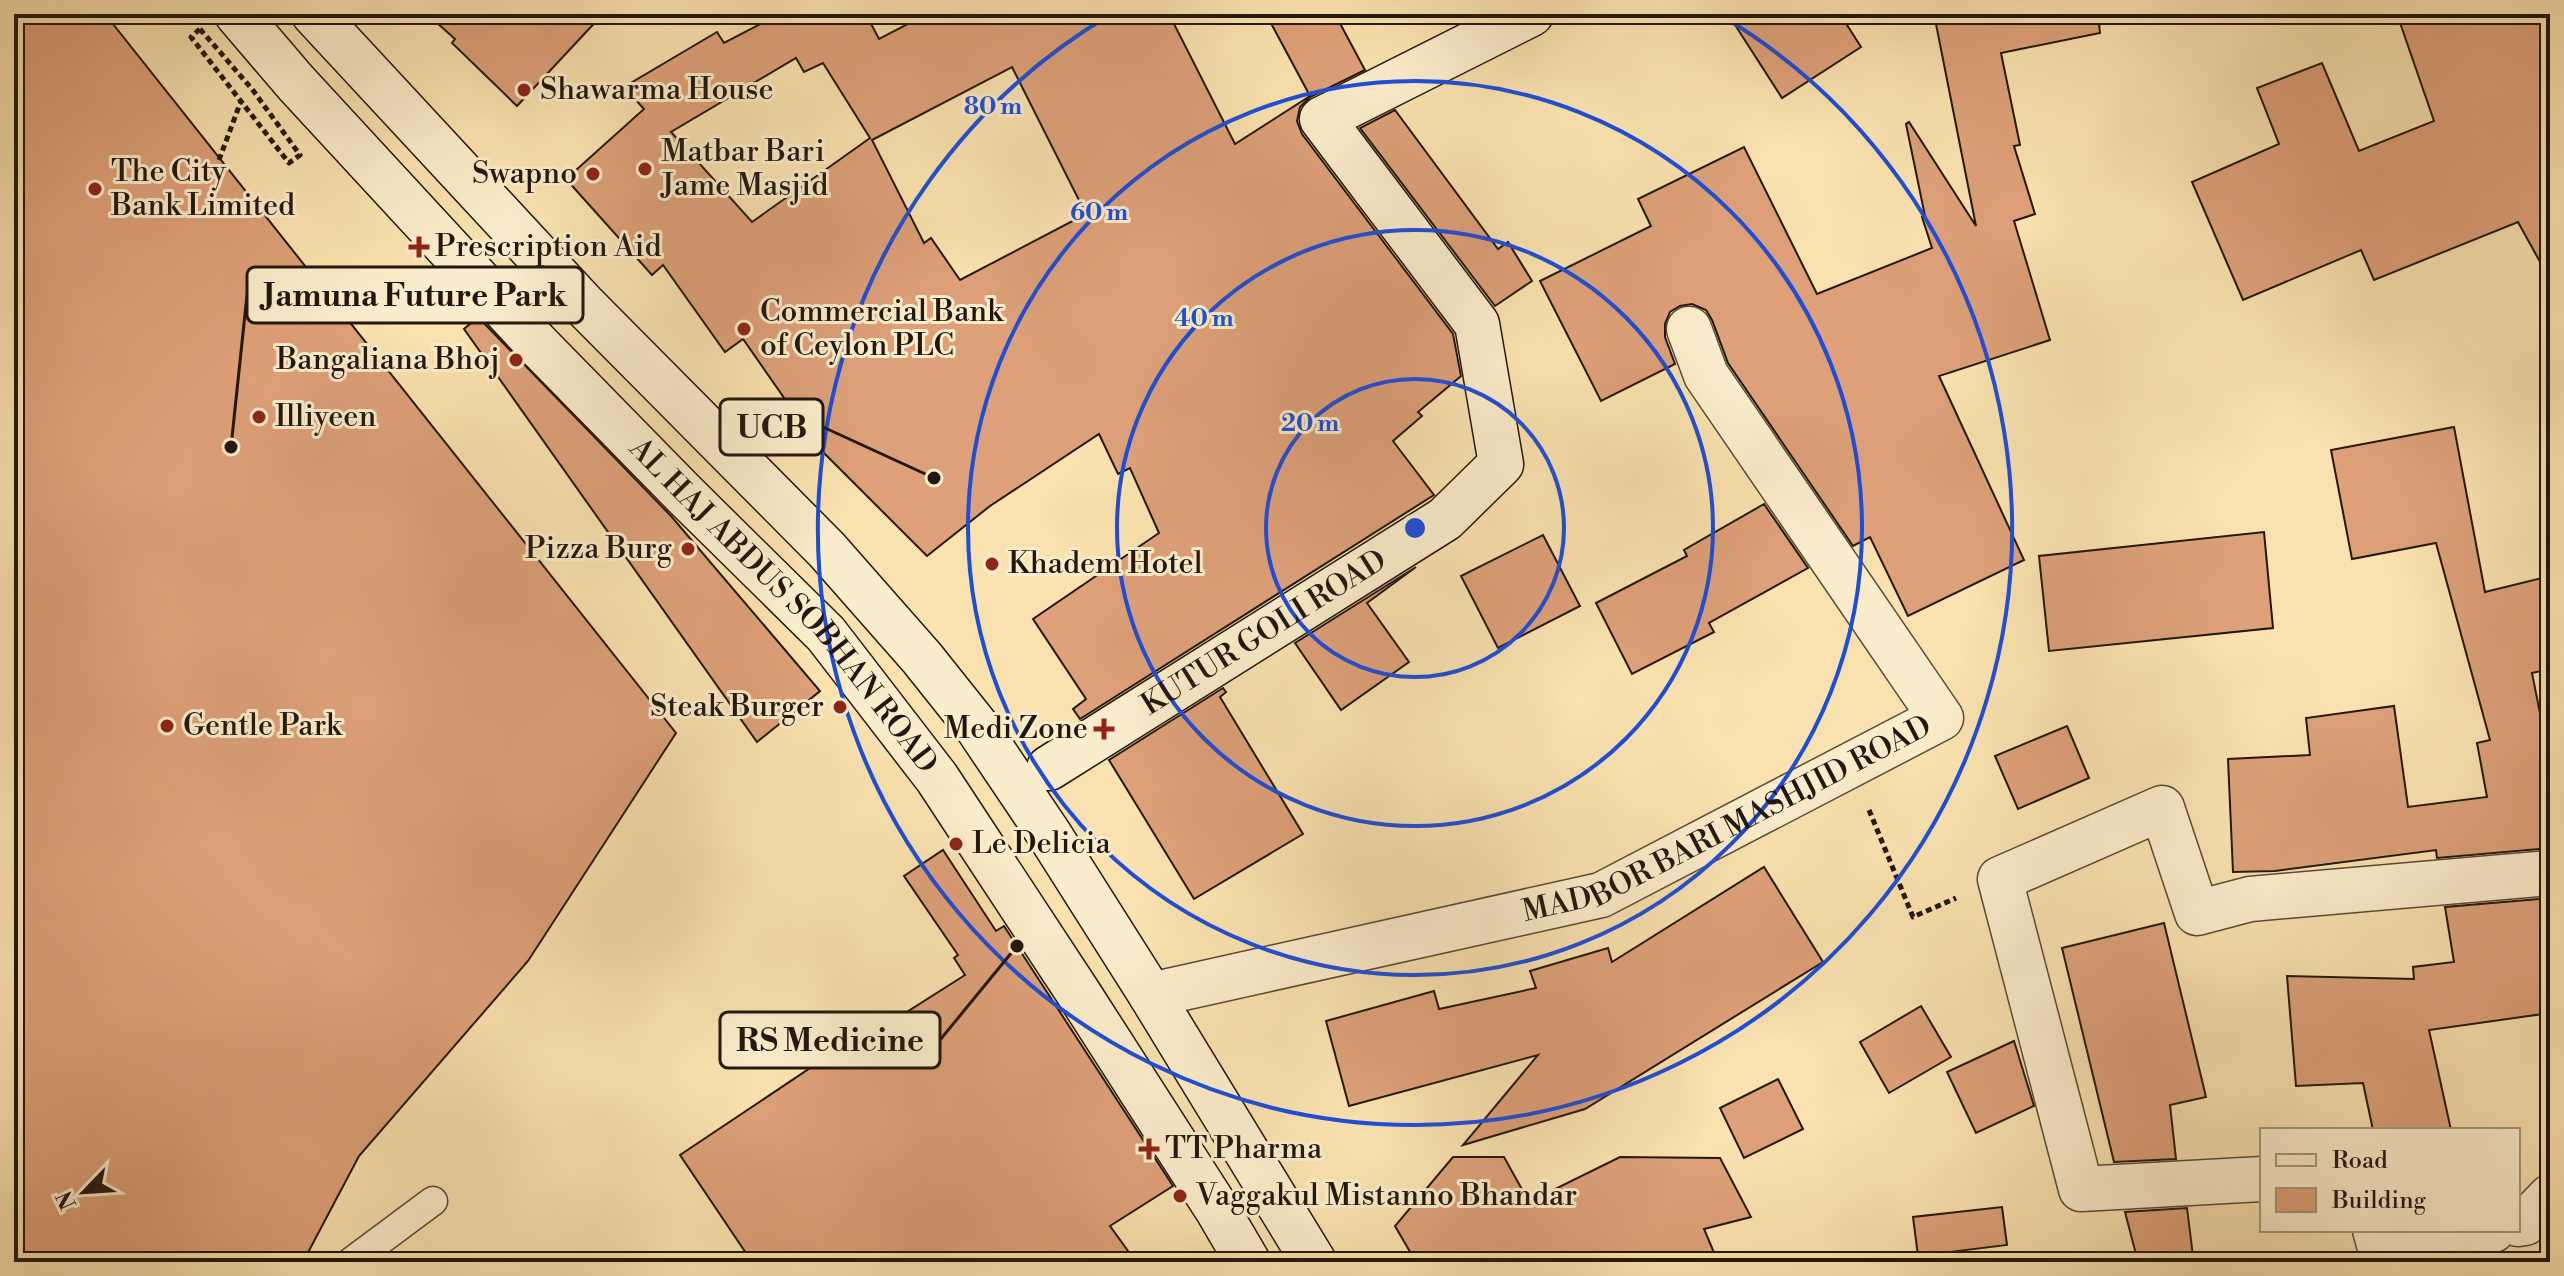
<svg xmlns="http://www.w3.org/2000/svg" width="2564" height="1276" viewBox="0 0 2564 1276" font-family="'Libre Bodoni',serif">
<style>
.building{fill:#dda078;stroke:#22170e;stroke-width:2;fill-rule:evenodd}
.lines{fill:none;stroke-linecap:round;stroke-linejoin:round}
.lane-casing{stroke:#584a36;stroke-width:31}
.street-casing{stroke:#584a36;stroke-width:47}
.secondary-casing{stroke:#22170e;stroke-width:47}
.path{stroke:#22170e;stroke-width:5;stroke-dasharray:6 4;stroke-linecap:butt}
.lane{stroke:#fbeccb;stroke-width:28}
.street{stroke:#fbeccb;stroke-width:44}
.secondary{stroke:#fbeccb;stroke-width:44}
.ring{fill:none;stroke:#1d4ed8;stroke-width:4}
.poi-dot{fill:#8f2418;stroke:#fbeccb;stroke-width:3}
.labels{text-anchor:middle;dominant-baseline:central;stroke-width:6;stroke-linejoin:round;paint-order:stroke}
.poi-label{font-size:30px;fill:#22170e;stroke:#fbeccb;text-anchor:start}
.street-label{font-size:30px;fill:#22170e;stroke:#fbeccb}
.centre{fill:#1d4ed8;stroke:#fbeccb;stroke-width:4}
.ring-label{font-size:24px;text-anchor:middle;font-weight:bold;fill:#1d4ed8;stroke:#fbeccb;stroke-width:6;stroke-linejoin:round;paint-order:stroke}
.leader{fill:none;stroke:#22170e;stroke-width:3}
.callout-dot{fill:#22170e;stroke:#fbeccb;stroke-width:3}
.callout{fill:#fbeccb;stroke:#22170e;stroke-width:3}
.callout-label{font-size:32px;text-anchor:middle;font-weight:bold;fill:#22170e}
</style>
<rect width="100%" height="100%" fill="#f9e2af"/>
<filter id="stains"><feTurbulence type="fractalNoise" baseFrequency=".0025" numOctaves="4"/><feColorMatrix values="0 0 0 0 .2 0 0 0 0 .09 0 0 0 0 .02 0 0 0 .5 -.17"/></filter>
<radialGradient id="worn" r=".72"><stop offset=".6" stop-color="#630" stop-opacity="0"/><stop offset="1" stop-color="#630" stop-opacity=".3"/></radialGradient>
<!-- building -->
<g class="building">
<polygon points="14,14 105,14 676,733 528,961 359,1156 303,1262 14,1262"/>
<polygon points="427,14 603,14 517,106 452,43 455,39"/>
<path d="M773,14H870L867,16L879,39L927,14H1169L1235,144L1310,96L1266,14H1335L1365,70L1310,97L1300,107L1297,121L1302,134L1453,334L1461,376L1418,412L1422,416L1393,441L1434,495L1080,719L1073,709L1086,699L1033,619L1159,533L1130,468L1118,474L1099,434L990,506L927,556L819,448L743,339L725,352L663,265L652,275L566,179L644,109L624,87L717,32L724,43L774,17ZM796,58L804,72L823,63L870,138L752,222L671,132ZM1012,67L1086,214L960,280L931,238L924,243L872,140Z"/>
<polygon points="1728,14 1840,14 1861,47 1782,98"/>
<polygon points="1934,14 2098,14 2100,33 2001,53 2020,145 2014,146 2035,214 2014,221 2050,340 1939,376 2024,560 1908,616 1870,537 1853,546 1728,363 1712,320 1706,310 1692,304 1680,306 1670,312 1665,324 1665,337 1675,364 1601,401 1540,281 1651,226 1638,199 1744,147 1817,294 1932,248 1922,217 1925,216 1906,124 1909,122 1976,226"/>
<polygon points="2397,14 2550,14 2550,280 2518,222 2374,280 2361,250 2243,300 2192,182 2279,144 2257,88 2322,63 2359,151 2434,121"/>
<polygon points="1395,110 1498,249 1508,242 1532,281 1495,306 1360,128"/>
<polygon points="478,317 671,516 820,691 757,742 464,329"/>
<polygon points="2454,427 2485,592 2550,576 2550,669 2532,673 2550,764 2550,848 2437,858 2436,850 2275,871 2233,872 2228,759 2310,755 2306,718 2394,706 2408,807 2487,797 2477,743 2490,740 2436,543 2352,559 2331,450"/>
<polygon points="1764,504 1808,568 1709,623 1714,632 1632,674 1596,603 1687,556 1684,550"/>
<polygon points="2264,532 2273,628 2049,651 2039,556"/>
<polygon points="1543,535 1580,606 1498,648 1461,576"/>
<polygon points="1416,567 1367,603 1409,662 1341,710 1295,643"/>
<polygon points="1223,688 1226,692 1220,697 1303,834 1194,899 1109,760"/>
<polygon points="2067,726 2089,778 2018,809 1995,756"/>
<polygon points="943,850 996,931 1004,926 1173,1186 1110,1226 1136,1262 752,1262 680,1155 855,1038 858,1043 965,975 954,958 958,955 904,876"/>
<polygon points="1764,867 1823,962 1585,1109 1463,1145 1538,1055 1349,1106 1326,1021 1434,991 1439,1009 1536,988 1530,971 1608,948 1612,962"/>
<polygon points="2550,898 2550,1013 2429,1030 2451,1130 2373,1130 2363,1083 2296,1086 2287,976 2414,979 2413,967 2454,962 2445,907"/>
<polygon points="2164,923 2206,1097 2170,1105 2176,1159 2114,1162 2062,948"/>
<polygon points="1921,1006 1951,1057 1889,1093 1860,1042"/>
<polygon points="2014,1041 2034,1106 1976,1133 1947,1072"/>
<polygon points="1778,1079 1803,1129 1744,1158 1720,1108"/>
<polygon points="1453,1157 1504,1157 1529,1202 1620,1157 1720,1158 1751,1217 1704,1229 1718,1262 1416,1262 1395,1226"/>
<polygon points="2002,1207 2007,1245 1918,1256 1913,1217"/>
<polygon points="2187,1208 2193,1256 2138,1262 2125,1212"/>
</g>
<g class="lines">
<!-- lane casing -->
<g class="lane-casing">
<polyline id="lane" points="351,1262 433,1201"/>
</g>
<!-- street casing -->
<g class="street-casing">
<g id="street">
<path id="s1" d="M1151,995L1601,895L1941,718L1706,375L1689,329"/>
<polyline points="2262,1179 2081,1189 2000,879 2162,808 2197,913 2250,899 2550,873"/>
<polyline points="2518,1224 2525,1223 2550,1197"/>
<polyline points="2375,1230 2382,1255 2493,1230"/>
</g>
</g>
<!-- secondary casing -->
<g class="secondary-casing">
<g id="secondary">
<path id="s2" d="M237,14L296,83L537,344L684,494L826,634L937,778L1079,994L1217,1209L1248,1262"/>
<polyline points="314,14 583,304 827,550 922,658 977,727 1049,834 1151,995 1314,1262"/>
<path id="s3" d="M1049,768L1445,519L1501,464L1477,324L1322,119L1531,14"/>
</g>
</g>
<!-- path -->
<g class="path">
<polygon points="200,29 252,89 300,155 289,163 191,37"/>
<polyline points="219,160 241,101"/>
<polyline points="1869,810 1913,917 1956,898"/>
</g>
<!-- lane -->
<use href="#lane" class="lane"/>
<!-- street -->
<use href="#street" class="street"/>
<!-- secondary -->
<use href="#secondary" class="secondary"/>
</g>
<!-- distance rings -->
<g class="ring">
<circle cx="1415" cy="528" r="149"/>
<circle cx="1415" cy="528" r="298"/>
<circle cx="1415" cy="528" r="447"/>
<path d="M1722 16A597 597 0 1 1 1108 16"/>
</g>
<!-- markers -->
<g class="poi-dot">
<circle cx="524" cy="90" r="8"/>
<circle cx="645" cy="169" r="8"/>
<circle cx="593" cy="174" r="8"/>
<circle cx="95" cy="189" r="8"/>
<path d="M415 235h8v8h8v8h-8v8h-8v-8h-8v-8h8z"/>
<circle cx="744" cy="329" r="8"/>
<circle cx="516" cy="360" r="8"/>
<circle cx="259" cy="417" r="8"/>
<circle cx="688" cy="549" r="8"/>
<circle cx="992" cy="564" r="8"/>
<circle cx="840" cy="707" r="8"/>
<circle cx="167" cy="726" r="8"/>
<path d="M1100 717h8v8h8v8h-8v8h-8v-8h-8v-8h8z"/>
<circle cx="956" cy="844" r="8"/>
<path d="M1145 1137h8v8h8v8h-8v8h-8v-8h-8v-8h8z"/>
<circle cx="1180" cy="1196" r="8"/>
</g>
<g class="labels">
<!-- poi labels -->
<g class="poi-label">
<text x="540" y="90">Shawarma House</text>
<text x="661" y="152">Matbar Bari<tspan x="661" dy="34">Jame Masjid</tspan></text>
<text x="111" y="172">The City<tspan x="111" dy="34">Bank Limited</tspan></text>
<text x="577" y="174" text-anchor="end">Swapno</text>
<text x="435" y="247">Prescription Aid</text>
<text x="760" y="312">Commercial Bank<tspan x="760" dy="34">of Ceylon PLC</tspan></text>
<text x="500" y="360" text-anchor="end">Bangaliana Bhoj</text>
<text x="275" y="417">Illiyeen</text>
<text x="672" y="549" text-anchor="end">Pizza Burg</text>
<text x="1008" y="564">Khadem Hotel</text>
<text x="824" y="707" text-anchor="end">Steak Burger</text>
<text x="183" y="726">Gentle Park</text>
<text x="1088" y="729" text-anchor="end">Medi Zone</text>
<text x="972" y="844">Le Delicia</text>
<text x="1165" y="1149">TT Pharma</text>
<text x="1196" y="1196">Vaggakul Mistanno Bhandar</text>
</g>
<!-- street labels -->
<g class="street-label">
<text stroke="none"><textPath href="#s2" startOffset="806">AL HAJ ABDUS SOBHAN ROAD</textPath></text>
<text stroke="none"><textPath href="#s3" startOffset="254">KUTUR GOLI ROAD</textPath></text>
<text stroke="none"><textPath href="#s1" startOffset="606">MADBOR BARI MASHJID ROAD</textPath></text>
</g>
</g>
<circle cx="1415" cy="528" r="12" class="centre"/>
<g class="ring-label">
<text x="993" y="114">80 m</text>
<text x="1099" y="220">60 m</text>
<text x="1204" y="326">40 m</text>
<text x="1310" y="431">20 m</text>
</g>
<!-- callouts -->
<path class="leader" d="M231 447L247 295M934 478L823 427M1017 946L940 1040"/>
<g class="callout-dot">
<circle cx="231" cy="447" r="8"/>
<circle cx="934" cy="478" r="8"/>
<circle cx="1017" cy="946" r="8"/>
</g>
<g class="callout">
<rect x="247" y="267" width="336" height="56" rx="8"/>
<rect x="720" y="399" width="103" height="56" rx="8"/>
<rect x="720" y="1012" width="220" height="56" rx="8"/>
</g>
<g class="callout-label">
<text x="415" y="306">Jamuna Future Park</text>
<text x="772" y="438">UCB</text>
<text x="830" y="1051">RS Medicine</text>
</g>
<!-- margin -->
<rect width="2564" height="1276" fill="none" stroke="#f9e2af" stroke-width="48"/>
<rect x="16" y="16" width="2532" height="1244" fill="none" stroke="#22170e" stroke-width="4"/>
<rect x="24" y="24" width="2516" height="1228" fill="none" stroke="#22170e" stroke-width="2"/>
<!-- legend -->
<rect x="2260" y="1128" width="260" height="104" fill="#fbeccb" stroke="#a4977f" stroke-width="2"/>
<rect x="2276" y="1154" width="40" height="12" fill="#fbeccb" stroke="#a4977f" stroke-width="2"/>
<text x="2332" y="1168" font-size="24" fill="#22170e">Road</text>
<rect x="2276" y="1188" width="40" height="24" fill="#dda078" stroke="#a4977f" stroke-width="2"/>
<text x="2332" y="1208" font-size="24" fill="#22170e">Building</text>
<!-- north arrow -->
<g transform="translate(84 1192) rotate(245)" stroke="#fbeccb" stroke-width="6" paint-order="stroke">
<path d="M0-6L14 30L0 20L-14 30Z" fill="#22170e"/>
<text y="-12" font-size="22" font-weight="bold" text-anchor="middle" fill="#22170e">N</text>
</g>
<rect width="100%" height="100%" filter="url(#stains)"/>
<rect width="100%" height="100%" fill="url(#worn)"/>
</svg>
